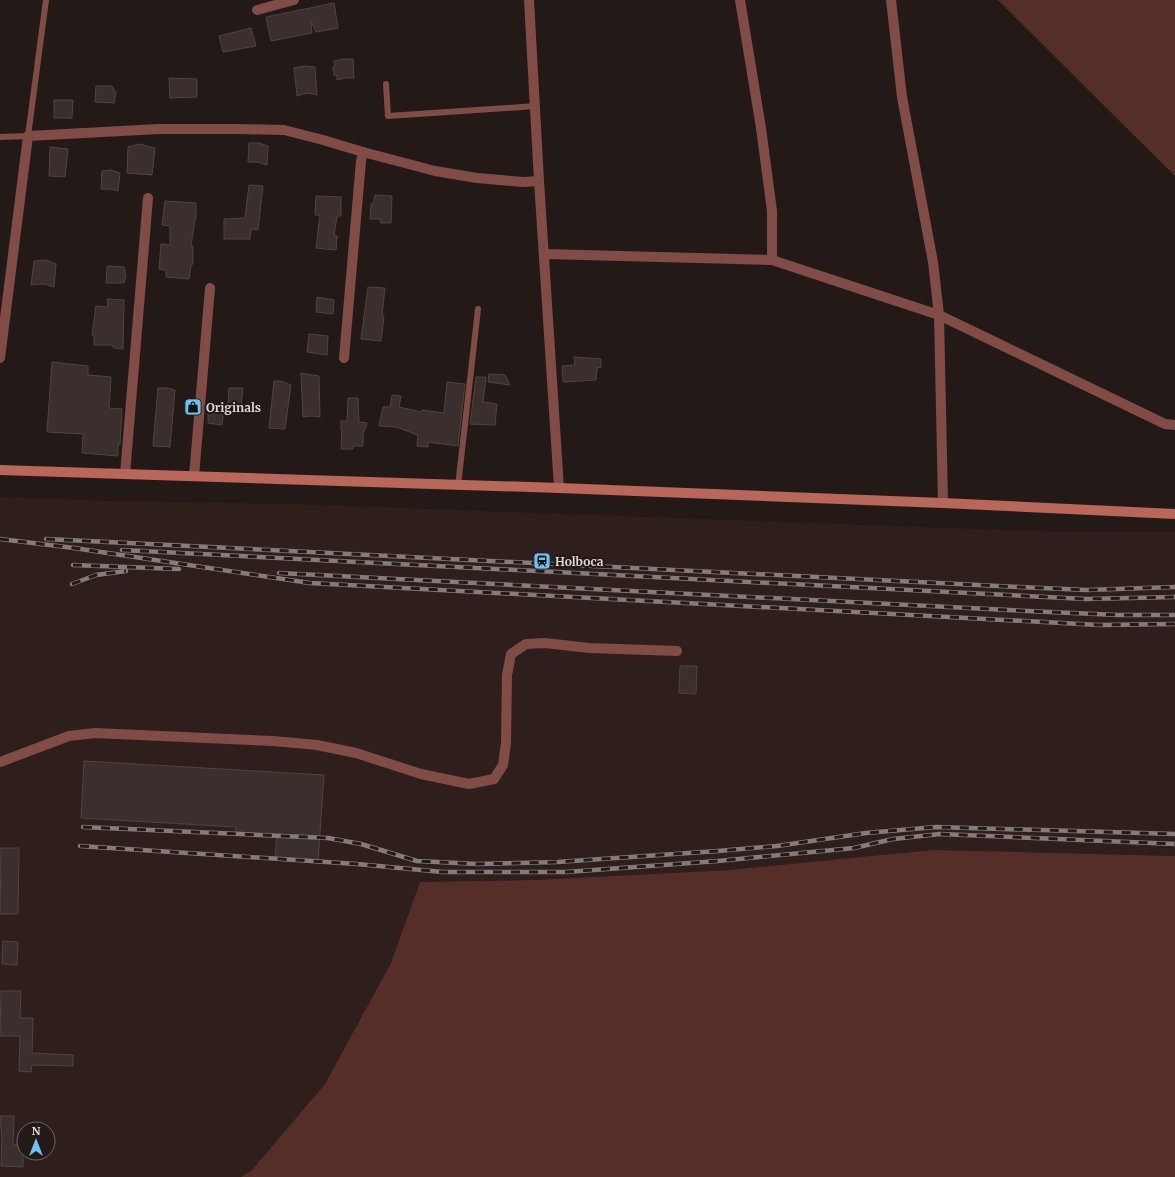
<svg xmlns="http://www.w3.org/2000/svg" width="1175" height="1177" viewBox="0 0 1175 1177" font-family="Merriweather,serif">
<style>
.built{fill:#2f1f1c;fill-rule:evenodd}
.green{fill:#562e28}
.building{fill:#3a2f2d;stroke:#4f4442}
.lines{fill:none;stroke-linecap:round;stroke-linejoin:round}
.service{stroke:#804c45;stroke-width:6}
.minor{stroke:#804c45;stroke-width:10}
.secondary{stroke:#b9665b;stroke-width:10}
.rail-casing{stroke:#847c7b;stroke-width:4.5}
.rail{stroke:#231a18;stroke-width:3;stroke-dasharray:9;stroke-linecap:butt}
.labels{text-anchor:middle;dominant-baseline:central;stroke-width:4;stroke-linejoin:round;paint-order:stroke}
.poi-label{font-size:12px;font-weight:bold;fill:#ded7d6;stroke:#231a18;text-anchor:start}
</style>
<rect width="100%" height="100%" fill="#231a18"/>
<!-- built -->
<path class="built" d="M0,497L108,501L290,504L1056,532H1175V856L933,850L729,870L536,880L420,882L391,963L325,1084L251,1171L241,1177H0ZM24,1129H48V1153H24Z"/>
<!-- green -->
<g class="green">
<polygon points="998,0 1175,0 1175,176"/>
<polygon points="933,850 1175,856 1175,1177 241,1177 251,1171 325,1084 391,963 420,882 536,880 729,870"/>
</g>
<!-- building -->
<g class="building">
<polygon points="334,3 338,28 316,32 311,21 312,33 271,41 266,17"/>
<polygon points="251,28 256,46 223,52 219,36"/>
<polygon points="343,59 353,59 354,78 345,78 337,80 337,75 334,75 333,67 335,67 334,61"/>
<polygon points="305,66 315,67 317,95 307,93 297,96 294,68"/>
<polygon points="169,78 197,79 197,97 170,98"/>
<polygon points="96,86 112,86 116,93 114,103 95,102"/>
<polygon points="54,100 73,100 72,118 54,118"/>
<polygon points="249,143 259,143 268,146 267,165 257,162 248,162"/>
<polygon points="139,144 155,148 152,175 127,173 128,147"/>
<polygon points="50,147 68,149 65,177 49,176"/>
<polygon points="111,170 120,173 118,191 110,189 101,189 102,171"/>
<polygon points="249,185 263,186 258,230 251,229 250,239 224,239 224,219 245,218"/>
<polygon points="375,195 392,196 391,223 381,223 380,219 370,219 371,204 373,204"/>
<polygon points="316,196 341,197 341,216 337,216 334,235 337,236 336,250 316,248 320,215 315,215"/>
<polygon points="165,201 196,203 196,219 195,219 191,246 193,246 193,264 191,265 189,279 166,277 166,270 159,269 161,244 170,245 170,226 162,225"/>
<polygon points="46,260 56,264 54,287 44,284 31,285 34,261"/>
<polygon points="107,266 124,267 126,277 124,283 106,283"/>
<polygon points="368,287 385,288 382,316 384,316 381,341 361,339"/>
<polygon points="317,297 334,300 333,314 316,312"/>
<polygon points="107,299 124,300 123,349 114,348 112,345 94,345 94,335 92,335 96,306 108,307"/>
<polygon points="309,334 328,336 327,355 307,352"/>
<polygon points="574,357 601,359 601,367 597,368 596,380 563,382 562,366 575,365"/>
<polygon points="52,362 88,366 88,375 111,377 109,408 122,409 120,444 118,444 118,456 82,453 83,434 47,432"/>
<polygon points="301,373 319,376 320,417 312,416 303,417"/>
<polygon points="489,374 505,375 510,385 488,382"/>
<polygon points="476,377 486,377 483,402 497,404 495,425 470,424"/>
<polygon points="274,381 281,381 291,385 285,429 269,428"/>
<polygon points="447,382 465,384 458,446 428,442 428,447 417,446 418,435 396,427 379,426 383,407 390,407 392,395 401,396 399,407 421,412 422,410 444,413"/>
<polygon points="158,388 167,388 175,390 170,447 153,446"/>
<polygon points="229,388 243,388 241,405 228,404"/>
<polygon points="348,398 358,398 359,422 367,423 363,434 363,446 353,446 353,449 341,449 342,430 341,430 341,421 347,421"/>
<polygon points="208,406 224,407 222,425 208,423"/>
<polygon points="680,666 697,666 696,694 679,693"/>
<polygon points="84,761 324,775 318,861 275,858 277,835 235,832 236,827 81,818"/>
<polygon points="1,848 19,848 18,914 0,914"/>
<polygon points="3,941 18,942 17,965 2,964"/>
<polygon points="1,991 21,991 20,1018 33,1018 32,1053 73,1055 73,1066 32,1065 31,1072 19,1071 20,1036 0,1036"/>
<polygon points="0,1116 14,1116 13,1144 23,1145 23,1167 1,1166 2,1139"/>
</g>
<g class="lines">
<!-- service -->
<g class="service">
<polyline points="386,84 388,116 536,106"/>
<polyline points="0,137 28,136 46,0"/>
<polyline points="458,486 478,309"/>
</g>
<!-- minor -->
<g class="minor">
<polyline points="529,0 539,181 559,488"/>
<polyline points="740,0 761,128 772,211 772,260"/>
<polyline points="891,0 902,97 933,262 939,315 943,503"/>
<polyline points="257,10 294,0"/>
<polyline points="545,254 772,260 939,315 1165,424 1175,425"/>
<polyline points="0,358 28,136 159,129 238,129 284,130 323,140 363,152 435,171 477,178 523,182 539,181"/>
<polyline points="344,358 361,161 363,152"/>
<polyline points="125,474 148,198"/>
<polyline points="194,476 210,288"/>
<polyline points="0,762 69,736 95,733 273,741 317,745 356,753 421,774 469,784 494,779 503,765 506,743 507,675 511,654 526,644 545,643 589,648 677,651"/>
</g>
<!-- secondary -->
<polyline class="secondary" points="0,470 559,488 943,503 1175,514"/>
<!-- rail casing -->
<g class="rail-casing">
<g id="rail">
<polyline points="0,539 74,548 310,583 1099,625 1175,624"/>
<polyline points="46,539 1019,587 1087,590 1175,587"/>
<polyline points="122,550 1086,599 1175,597"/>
<polyline points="73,565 179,569"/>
<polyline points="279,573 1027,611 1118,615 1175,615"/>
<polyline points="72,584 96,575 126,571"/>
<polyline points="83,827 328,838 361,844 417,861 478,864 558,862 718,851 777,846 866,833 936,827 1175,834"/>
<polyline points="80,846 357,864 443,872 566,872 718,861 854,848 893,839 940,834 1175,844"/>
</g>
</g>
<!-- rail -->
<use href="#rail" class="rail"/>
</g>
<!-- icons -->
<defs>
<g id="shop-square" transform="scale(0.9)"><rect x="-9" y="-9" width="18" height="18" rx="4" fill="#6ec2f3" stroke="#231a18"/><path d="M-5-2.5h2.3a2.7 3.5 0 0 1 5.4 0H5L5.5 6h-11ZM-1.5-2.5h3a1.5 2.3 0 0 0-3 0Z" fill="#111"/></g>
<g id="station-square" transform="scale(0.9)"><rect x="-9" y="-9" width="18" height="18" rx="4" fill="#6ec2f3" stroke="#231a18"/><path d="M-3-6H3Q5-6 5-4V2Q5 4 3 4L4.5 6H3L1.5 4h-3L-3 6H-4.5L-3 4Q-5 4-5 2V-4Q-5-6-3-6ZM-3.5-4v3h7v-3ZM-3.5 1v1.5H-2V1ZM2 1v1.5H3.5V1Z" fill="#111"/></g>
</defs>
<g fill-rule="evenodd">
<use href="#shop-square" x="193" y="407"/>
<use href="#station-square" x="542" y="561"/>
</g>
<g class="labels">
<!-- poi labels -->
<g class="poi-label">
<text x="206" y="407">Originals</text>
<text x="555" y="561">Holboca</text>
</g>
</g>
<!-- north arrow -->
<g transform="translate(36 1141)"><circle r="19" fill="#231a18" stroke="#6e6664"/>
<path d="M0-3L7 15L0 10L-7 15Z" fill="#6ec2f3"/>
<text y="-6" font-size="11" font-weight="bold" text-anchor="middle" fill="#ded7d6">N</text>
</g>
</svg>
